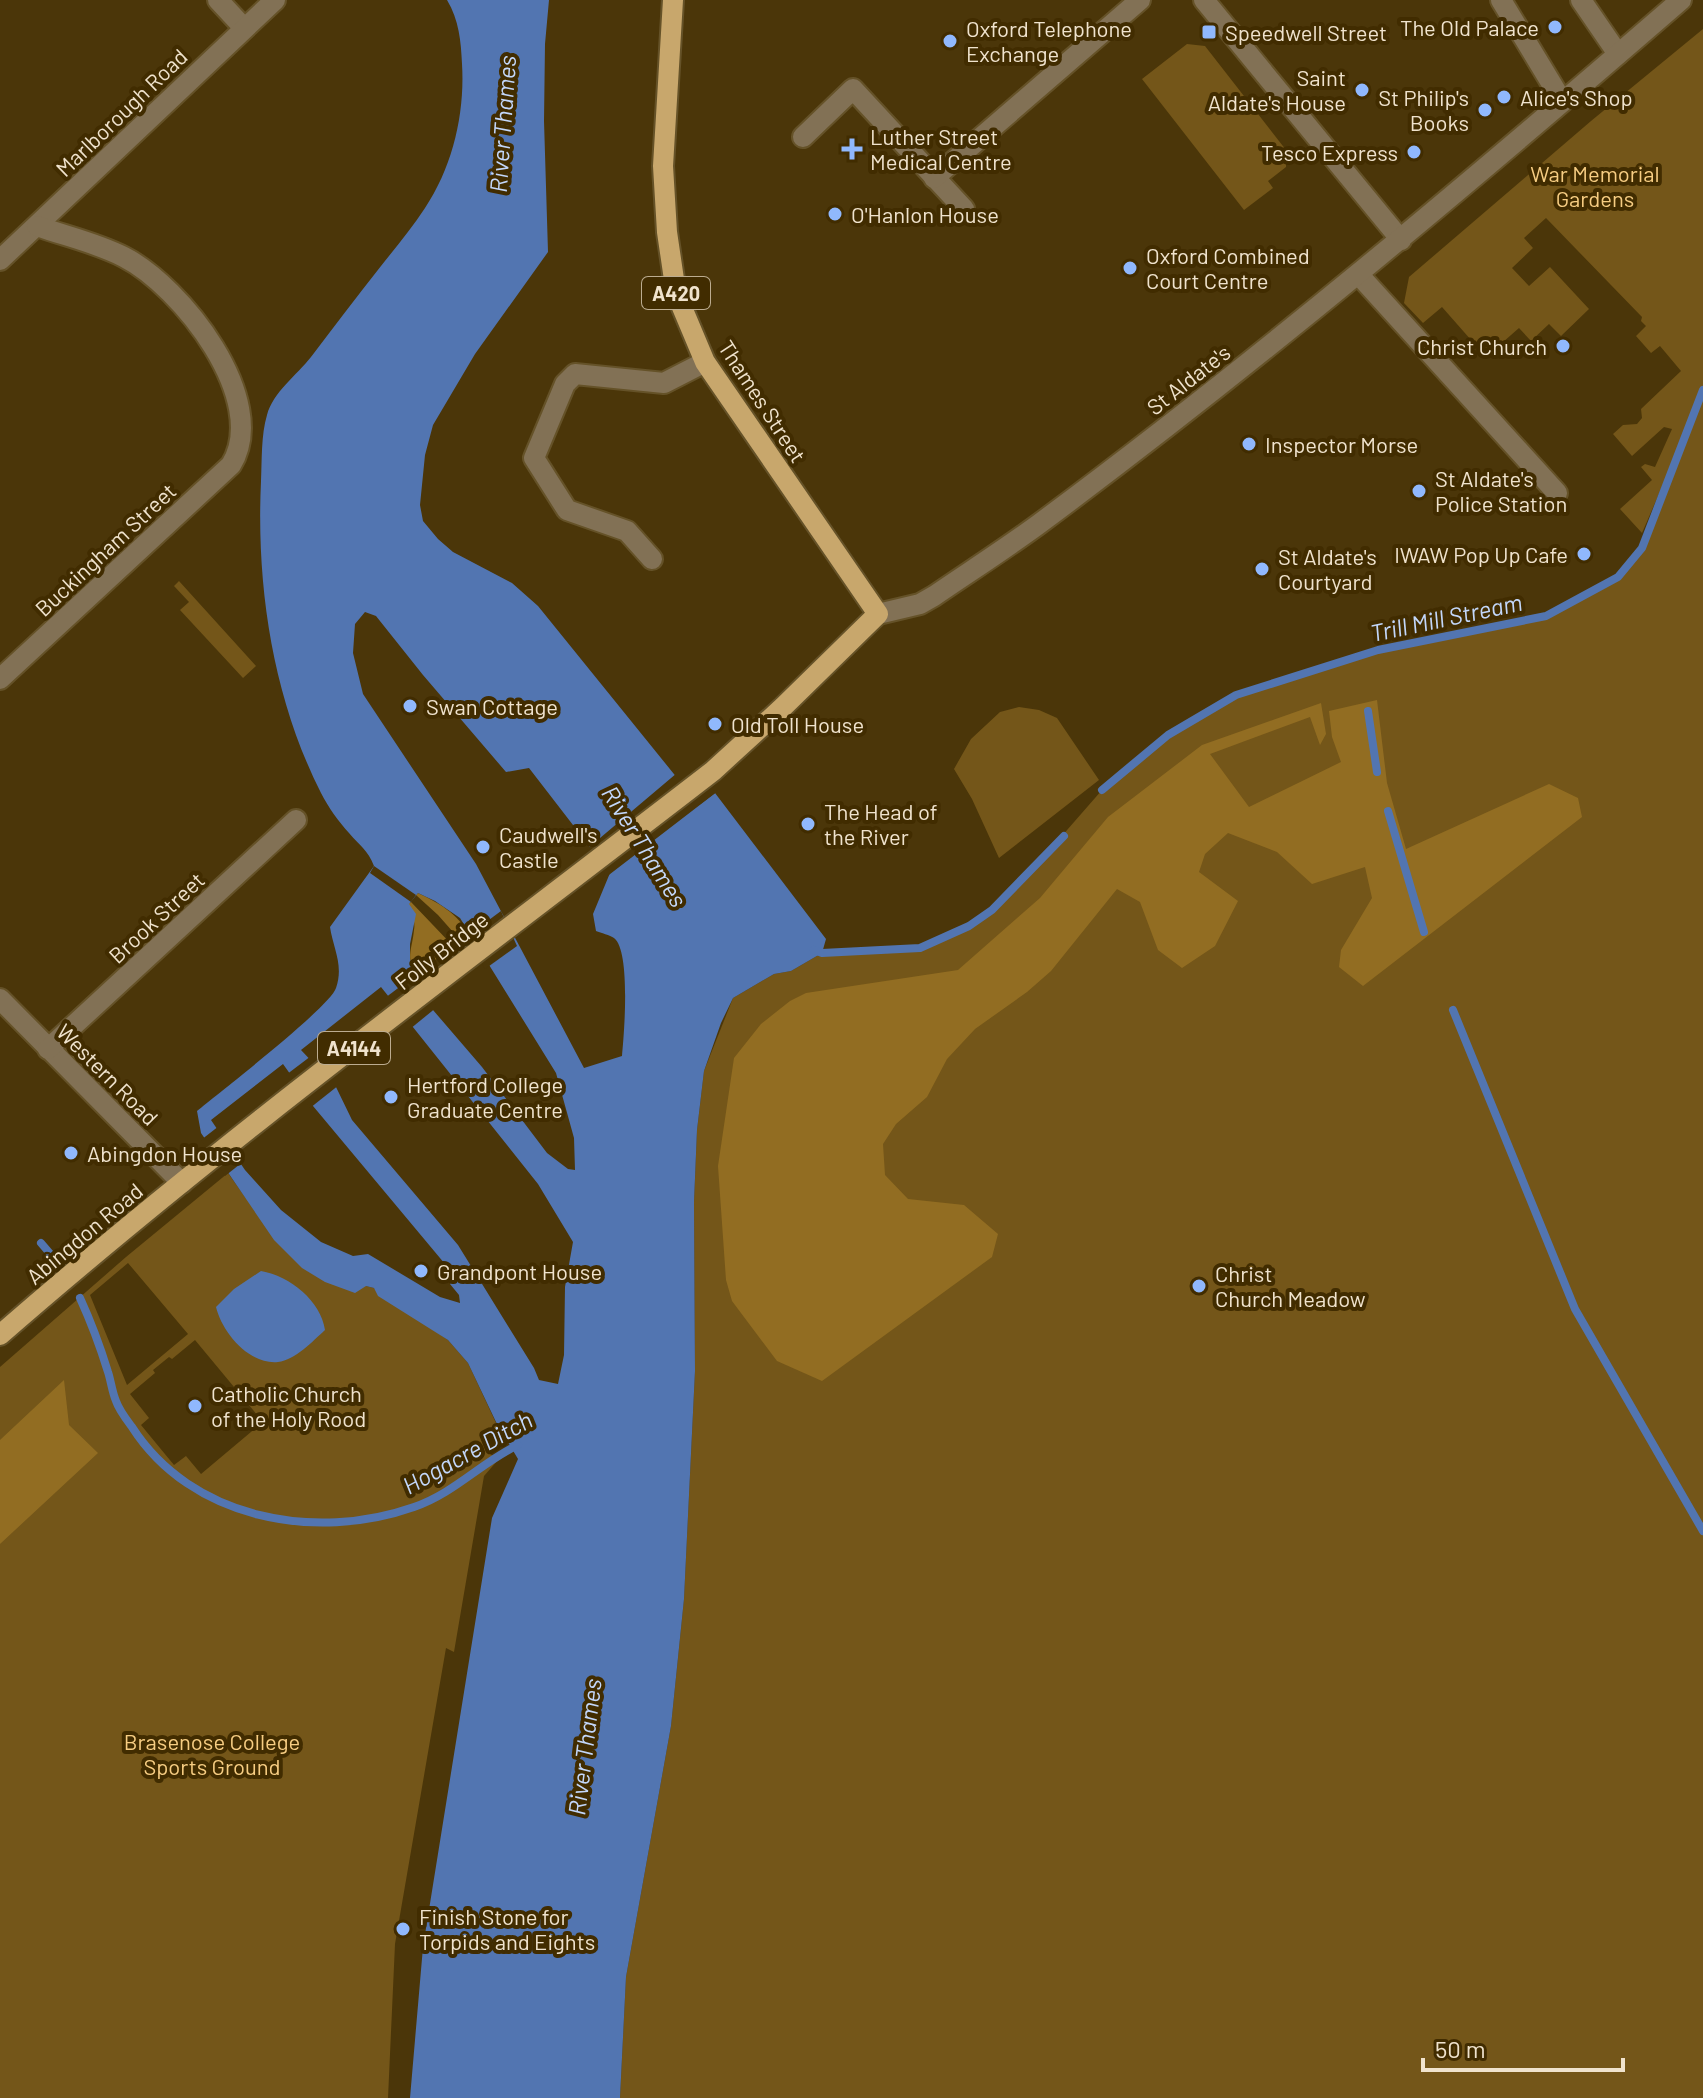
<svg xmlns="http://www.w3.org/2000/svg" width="1703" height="2098" viewBox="0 0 1703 2098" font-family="Barlow,sans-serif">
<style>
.green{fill:#745619;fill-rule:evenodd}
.forest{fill:#926d22}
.water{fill:#5275b1;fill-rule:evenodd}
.pier{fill:#4b3609}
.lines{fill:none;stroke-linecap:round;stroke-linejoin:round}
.stream{stroke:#5275b1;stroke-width:8}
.minor-casing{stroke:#655228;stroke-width:24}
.major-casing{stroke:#655228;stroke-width:24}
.minor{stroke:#827155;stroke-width:20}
.major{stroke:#c8a76c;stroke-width:20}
.poi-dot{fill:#90b8fd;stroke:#412c00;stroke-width:3}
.labels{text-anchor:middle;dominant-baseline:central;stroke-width:8;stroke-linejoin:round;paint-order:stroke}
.shield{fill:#412c00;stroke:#bcac90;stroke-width:2}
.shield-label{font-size:20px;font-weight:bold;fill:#f0e3cd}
.poi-label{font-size:22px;fill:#f0e3cd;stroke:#412c00;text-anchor:start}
.street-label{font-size:22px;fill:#f0e3cd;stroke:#412c00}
.park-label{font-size:22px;fill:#f7cd82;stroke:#412c00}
.water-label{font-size:24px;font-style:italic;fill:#c3d7fa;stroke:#412c00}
</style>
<rect width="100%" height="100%" fill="#4b3609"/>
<!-- green -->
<g class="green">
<polygon points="1703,29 1703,2098 620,2098 626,1977 671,1726 684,1599 695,1371 694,1202 697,1130 704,1071 733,998 774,974 791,971 822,953 920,948 969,926 992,910 1040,861 1102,790 1168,735 1236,695 1378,650 1546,616 1618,577 1642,548 1696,408 1642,533 1620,509 1652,480 1641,467 1645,464 1655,467 1672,429 1664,427 1632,456 1613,434 1623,425 1637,424 1642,418 1641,409 1681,371 1660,346 1651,353 1636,336 1646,326 1641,321 1642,317 1546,218 1524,238 1533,248 1512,268 1529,286 1550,267 1589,309 1561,336 1549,324 1531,341 1519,328 1486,357 1442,307 1423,323 1404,303 1409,277 1591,121"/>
<polygon points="1187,44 1205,46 1286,150 1286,167 1268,181 1273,188 1244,210 1142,79"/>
<polygon points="179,581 256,666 243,678 180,610 189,602 174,586"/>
<polygon points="1019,707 1039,710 1057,718 1099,780 999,858 972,799 954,769 971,739 1000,712"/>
<path d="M228,1173L245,1197L366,1286L374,1288L448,1340L468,1363L496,1423L499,1437L489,1453L498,1460L484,1476L454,1652L446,1648L395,1944L388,2098H0V1367L126,1257ZM128,1263L188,1334L127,1385L90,1295ZM195,1340L263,1422L201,1474L186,1456L174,1465L141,1425L149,1418L130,1394L155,1373L153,1370L169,1357L172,1359Z"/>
</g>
<!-- forest -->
<g class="forest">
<polygon points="1377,700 1387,783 1406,849 1549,784 1578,798 1582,817 1363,986 1339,967 1341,950 1372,898 1365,867 1312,884 1277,852 1228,833 1205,854 1199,872 1238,901 1215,946 1182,968 1158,950 1140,902 1117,889 1051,971 1027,992 975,1029 947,1059 927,1097 896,1124 883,1144 885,1175 908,1199 964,1205 998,1234 992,1257 822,1381 777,1361 732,1301 726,1280 718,1166 734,1058 761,1024 790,1001 806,993 958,970 1040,898 1108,817 1202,745 1321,703 1326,734 1320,745 1310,717 1210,754 1249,807 1341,762 1332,737 1329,711"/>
<path d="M418,893C439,903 457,913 469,934L461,941L438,915L416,895Z"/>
<path d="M411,902L453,946L415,976C406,955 412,950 414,930C416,921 411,912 408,904Z"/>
<polygon points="64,1380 69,1425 98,1453 0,1544 0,1440"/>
</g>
<!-- water -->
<g class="water">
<path d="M447,0H549L545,44L544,121L548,252L475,354L433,425L425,455L420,505L423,521L438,539L453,552L512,583L538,606L699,805L715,793L826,939L822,953L791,971L774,974L733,998L721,1023L704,1071L697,1130L694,1202L695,1371L684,1599L671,1726L626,1977L620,2098H410L423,1947L492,1518L518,1459L496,1422L468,1363L448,1340L378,1296L374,1288L366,1286L355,1293L325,1282L302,1268L274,1240L201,1133L197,1111C220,1092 330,1007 336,988C344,965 333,948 330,927L374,866C368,850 359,845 349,833C339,822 328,807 321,793C273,698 256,587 261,481C262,460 261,435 267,415C273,392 297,375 311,357C334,327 357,296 381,266C396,247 412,228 425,208C453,166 465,113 462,64C461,41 459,20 447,0ZM365,612L376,616L423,675L506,772L529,768L610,873L593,914L596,931C601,933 610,935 614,938C631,951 624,1035 622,1056L584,1068L476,864L363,694L353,653L355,624ZM418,893L435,901L460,918L556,1073L574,1138L575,1170L568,1169L547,1153L482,1067L433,1010L413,972L410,959V944L416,914L409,904ZM381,987L538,1184L573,1242L565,1287L564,1355L558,1384L539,1380L534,1368L458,1245L352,1120L336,1087L301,1050ZM283,1064L313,1106L455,1276L450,1284L459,1295L460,1303L440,1297L368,1254L353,1256L321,1242L281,1210L245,1170L211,1120Z"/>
<path d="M261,1271C290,1276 321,1301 325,1330C313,1341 295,1360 278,1362C249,1365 222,1332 216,1307L234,1289Z"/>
</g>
<!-- pier -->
<g class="pier">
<polygon points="677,773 700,800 713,790 718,791 601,881 605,873 587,849"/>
<polygon points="374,866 416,895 411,902 370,873"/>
<polygon points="501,911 517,946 485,969 466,937"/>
<polygon points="418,973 437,1007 410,1029 385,998"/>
<polygon points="311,1056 339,1085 310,1108 286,1075"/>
<polygon points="219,1126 244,1161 225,1176 201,1140"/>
</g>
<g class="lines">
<!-- stream -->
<g class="stream">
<polyline points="1368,711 1377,772"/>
<polyline points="1102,790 1168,735 1236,695 1378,650 1546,616 1618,577 1642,548 1703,390"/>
<polyline points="1388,811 1424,932"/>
<polyline points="814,950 822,953 920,948 969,926 992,910 1064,836"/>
<polyline points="1453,1010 1575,1309 1703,1531"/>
<polyline points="41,1243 53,1257"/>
<path d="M80,1298C91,1322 100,1346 108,1372C111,1381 112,1392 116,1401C119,1410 126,1419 132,1427C191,1519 315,1542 414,1507C453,1494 482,1462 518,1445"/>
</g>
<!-- minor casing -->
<g class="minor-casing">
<g id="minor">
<polyline points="218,0 244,28"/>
<polyline points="1204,0 1401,240"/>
<polyline points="1501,0 1562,101"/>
<polyline points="1581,0 1618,54"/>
<polyline points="803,137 853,89 964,209"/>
<polyline points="934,178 1140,0"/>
<polyline points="0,260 275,0"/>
<polyline points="1359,275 1557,493"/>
<polyline points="652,559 627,531 567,510 534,458 565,384 575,374 664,383 705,362"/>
<path d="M878,614L920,604L934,596C969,572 1005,549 1039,524C1261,359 1472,181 1681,0"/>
<path d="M0,679L231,465C271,400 181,286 124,257C97,243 65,236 37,226"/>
<polyline points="0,999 182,1183"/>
<polyline points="48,1049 296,820"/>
</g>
</g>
<!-- major casing -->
<g class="major-casing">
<path id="major" d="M0,1335C228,1136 474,956 713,771L783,707L878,614L705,362L676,293L667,232L663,166L673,0"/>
</g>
<!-- minor -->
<use href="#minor" class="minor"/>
<!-- major -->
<use href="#major" class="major"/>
</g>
<!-- markers -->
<g class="poi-dot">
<circle cx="1555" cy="27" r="8"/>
<rect x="1201" y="24" width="16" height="16" rx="4"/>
<circle cx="950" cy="41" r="8"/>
<circle cx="1362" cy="90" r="8"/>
<circle cx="1504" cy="97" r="8"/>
<circle cx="1485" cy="110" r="8"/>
<path d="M848 137h8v8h8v8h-8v8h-8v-8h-8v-8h8z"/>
<circle cx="1414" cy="152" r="8"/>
<circle cx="835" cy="214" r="8"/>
<circle cx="1130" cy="268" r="8"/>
<circle cx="1563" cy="346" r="8"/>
<circle cx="1249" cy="444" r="8"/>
<circle cx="1419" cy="491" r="8"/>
<circle cx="1584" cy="554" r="8"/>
<circle cx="1262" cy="569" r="8"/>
<circle cx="410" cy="706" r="8"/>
<circle cx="715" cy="724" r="8"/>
<circle cx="808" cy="824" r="8"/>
<circle cx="483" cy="847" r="8"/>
<circle cx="391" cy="1097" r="8"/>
<circle cx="71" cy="1153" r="8"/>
<circle cx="421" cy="1271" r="8"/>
<circle cx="1199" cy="1286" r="8"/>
<circle cx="195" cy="1406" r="8"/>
<circle cx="403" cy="1929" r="8"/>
</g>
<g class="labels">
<!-- shield labels -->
<g class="shield">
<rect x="642" y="277" width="68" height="32" rx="6"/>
<rect x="318" y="1032" width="72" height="32" rx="6"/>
</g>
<g class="shield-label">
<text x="676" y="293">A420</text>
<text x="354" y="1048">A4144</text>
</g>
<!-- poi labels -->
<g class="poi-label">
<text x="1539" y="27" text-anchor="end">The Old Palace</text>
<text x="966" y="28">Oxford Telephone<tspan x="966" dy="25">Exchange</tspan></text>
<text x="1225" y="32">Speedwell Street</text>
<text x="1346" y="77" text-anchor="end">Saint<tspan x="1346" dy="25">Aldate's House</tspan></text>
<text x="1469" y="97" text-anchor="end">St Philip's<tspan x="1469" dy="25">Books</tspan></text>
<text x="1520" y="97">Alice's Shop</text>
<text x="870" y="136">Luther Street<tspan x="870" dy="25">Medical Centre</tspan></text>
<text x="1398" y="152" text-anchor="end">Tesco Express</text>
<text x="851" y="214">O'Hanlon House</text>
<text x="1146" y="255">Oxford Combined<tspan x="1146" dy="25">Court Centre</tspan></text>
<text x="1547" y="346" text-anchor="end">Christ Church</text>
<text x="1265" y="444">Inspector Morse</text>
<text x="1435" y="478">St Aldate's<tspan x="1435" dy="25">Police Station</tspan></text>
<text x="1568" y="554" text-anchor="end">IWAW Pop Up Cafe</text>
<text x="1278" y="556">St Aldate's<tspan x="1278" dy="25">Courtyard</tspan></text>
<text x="426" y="706">Swan Cottage</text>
<text x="731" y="724">Old Toll House</text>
<text x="824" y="811">The Head of<tspan x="824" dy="25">the River</tspan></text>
<text x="499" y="834">Caudwell's<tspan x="499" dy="25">Castle</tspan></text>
<text x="407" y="1084">Hertford College<tspan x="407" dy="25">Graduate Centre</tspan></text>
<text x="87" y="1153">Abingdon House</text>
<text x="437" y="1271">Grandpont House</text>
<text x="1215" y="1273">Christ<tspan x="1215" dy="25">Church Meadow</tspan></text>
<text x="211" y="1393">Catholic Church<tspan x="211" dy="25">of the Holy Rood</tspan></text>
<text x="419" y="1916">Finish Stone for<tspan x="419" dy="25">Torpids and Eights</tspan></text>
</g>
<!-- street labels -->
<g class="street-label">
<text transform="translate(121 112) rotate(-44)">Marlborough Road</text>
<text transform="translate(1188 379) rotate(-38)">St Aldate's</text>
<text transform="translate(763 401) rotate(57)">Thames Street</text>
<text transform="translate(105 549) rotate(-43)">Buckingham Street</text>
<text transform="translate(156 917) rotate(-43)">Brook Street</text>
<text transform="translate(441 950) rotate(-38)">Folly Bridge</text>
<text transform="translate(108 1074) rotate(45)">Western Road</text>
<text transform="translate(84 1233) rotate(-40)">Abingdon Road</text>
</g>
<!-- park labels -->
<g class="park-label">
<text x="1595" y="173">War Memorial<tspan x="1595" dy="25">Gardens</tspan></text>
<text x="212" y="1741">Brasenose College<tspan x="212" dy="25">Sports Ground</tspan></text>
</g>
<!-- water labels -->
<g class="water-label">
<text transform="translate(502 124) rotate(-86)">River Thames</text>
<text transform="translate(1446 617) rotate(-12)">Trill Mill Stream</text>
<text transform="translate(645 846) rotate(58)">River Thames</text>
<text transform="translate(467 1452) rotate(-29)">Hogacre Ditch</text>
<text transform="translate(584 1747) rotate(-83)">River Thames</text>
</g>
</g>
<!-- scale -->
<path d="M1423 2058v12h200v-12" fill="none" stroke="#f0e3cd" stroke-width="4"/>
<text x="1435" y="2058" font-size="24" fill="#f0e3cd" stroke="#412c00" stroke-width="6" paint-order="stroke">50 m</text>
</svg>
